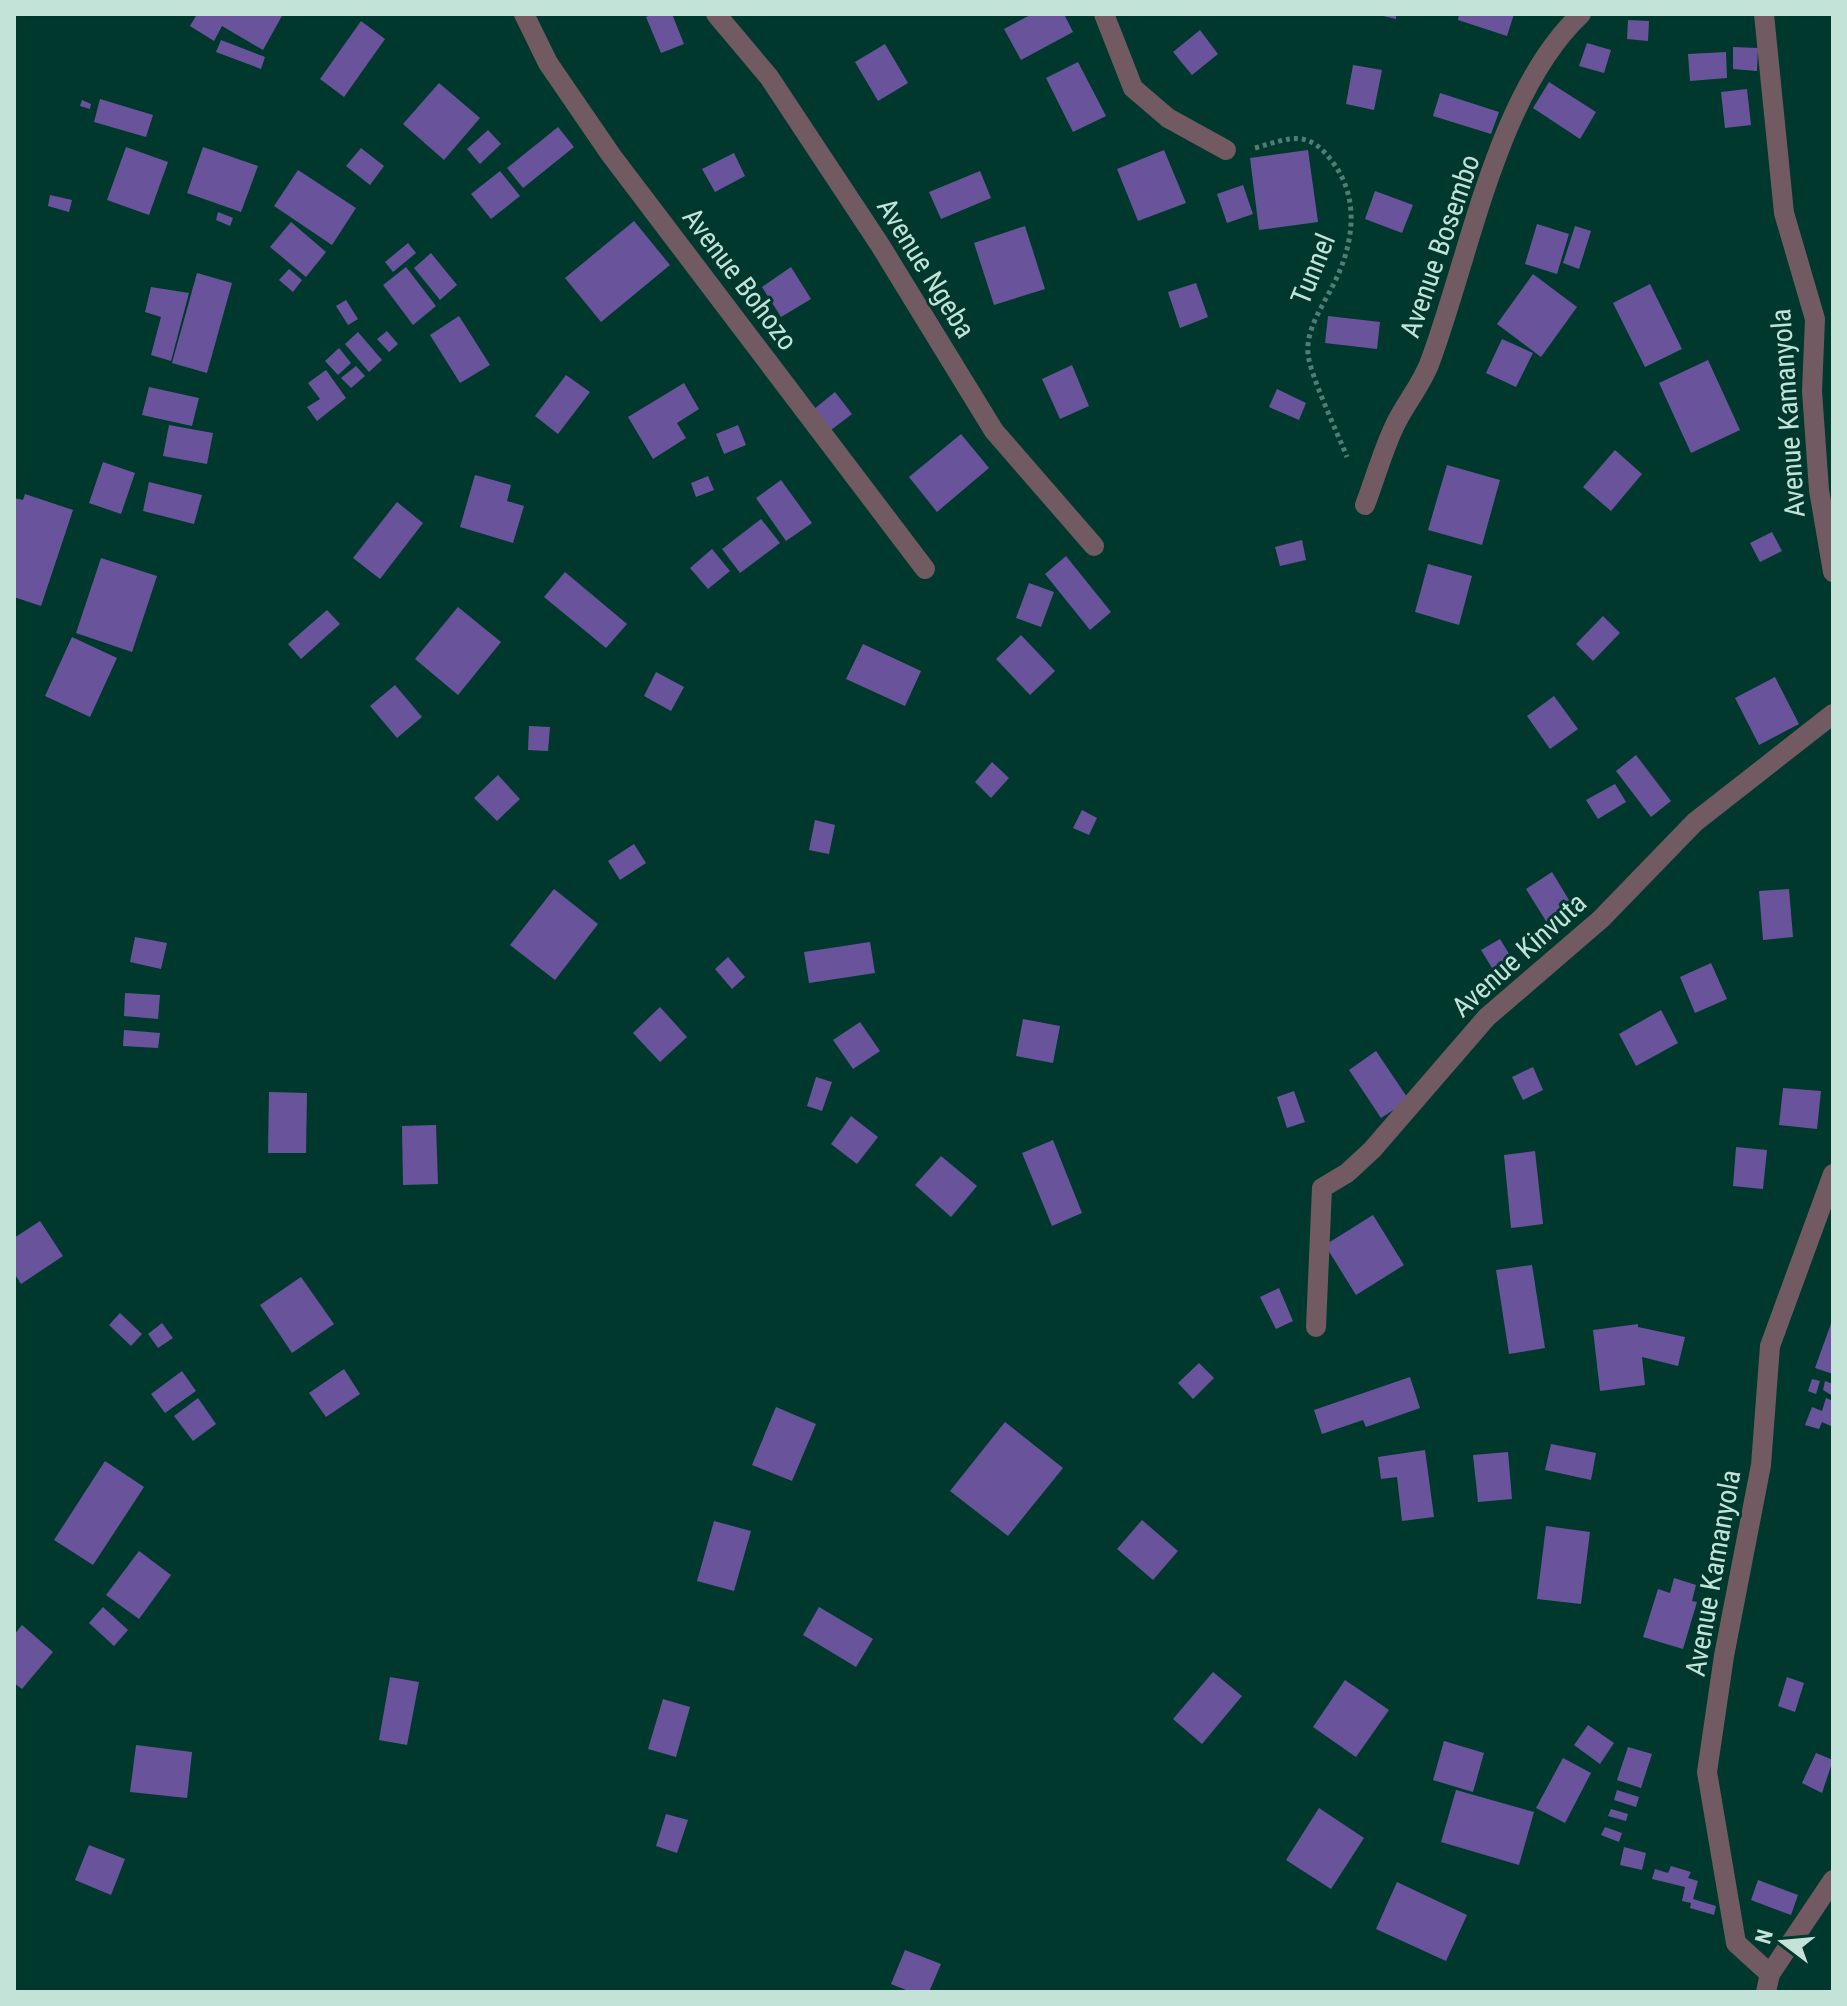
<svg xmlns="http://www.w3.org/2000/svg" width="1847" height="2006" viewBox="0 0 1847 2006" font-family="'Roboto Condensed',sans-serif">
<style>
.building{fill:#69549b}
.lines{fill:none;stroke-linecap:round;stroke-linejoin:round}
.path{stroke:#507e73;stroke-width:5;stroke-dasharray:4 4;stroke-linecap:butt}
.minor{stroke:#715a62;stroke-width:20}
.labels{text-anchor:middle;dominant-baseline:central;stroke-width:6;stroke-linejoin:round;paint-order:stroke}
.street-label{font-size:28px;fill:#c3e3d9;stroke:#00382d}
</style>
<rect width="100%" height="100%" fill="#00382d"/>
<!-- building -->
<g class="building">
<polygon points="197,14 283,14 263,50 222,26 214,41 190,26"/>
<polygon points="653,14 672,14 684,44 661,53 646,17"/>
<polygon points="1032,14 1064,14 1073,32 1021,60 1004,29"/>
<polygon points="1375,14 1396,14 1396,19"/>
<polygon points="1459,14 1514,14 1507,36 1458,20"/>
<polygon points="1628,20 1649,21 1648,41 1627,39"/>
<polygon points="361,21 385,39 344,97 320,79"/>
<polygon points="1200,30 1218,54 1192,75 1173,52"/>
<polygon points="221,40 265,57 261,69 216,52"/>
<polygon points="1587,43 1611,50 1604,73 1579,66"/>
<polygon points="885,44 908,83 878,101 855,62"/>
<polygon points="1733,47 1758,48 1757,71 1733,69"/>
<polygon points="1726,52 1727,78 1690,81 1688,54"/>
<polygon points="1078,62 1106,116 1073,132 1046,78"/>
<polygon points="1353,65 1382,70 1374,110 1346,104"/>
<polygon points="1549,82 1596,112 1580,139 1533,108"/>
<polygon points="439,83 480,118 444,160 403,124"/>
<polygon points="1747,89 1751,125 1725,128 1721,92"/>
<polygon points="1440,93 1499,112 1491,134 1433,116"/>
<polygon points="100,99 153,115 146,137 94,122"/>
<polygon points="82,100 91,104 90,109 80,106"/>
<polygon points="558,127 574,147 523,188 507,168"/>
<polygon points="488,130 501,144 480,164 467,149"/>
<polygon points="126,147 168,162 149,215 107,200"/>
<polygon points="203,147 258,166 241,212 187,193"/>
<polygon points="361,148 384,166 370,185 346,166"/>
<polygon points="1164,150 1186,203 1138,221 1117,169"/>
<polygon points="1308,150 1318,222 1259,230 1250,158"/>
<polygon points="734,153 745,176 715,192 702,169"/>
<polygon points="298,170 356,208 332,245 274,206"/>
<polygon points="500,171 520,196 491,219 471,194"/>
<polygon points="980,171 991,198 941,219 929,192"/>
<polygon points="1243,185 1253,214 1227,223 1217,194"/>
<polygon points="1375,191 1413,205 1402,233 1365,219"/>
<polygon points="50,195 72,200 69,212 48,206"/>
<polygon points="218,212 233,218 230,226 216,220"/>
<polygon points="634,221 670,265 601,322 565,278"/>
<polygon points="291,222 326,252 306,277 270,247"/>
<polygon points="1537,224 1569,234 1557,274 1525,264"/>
<polygon points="1025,226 1045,289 994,305 974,243"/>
<polygon points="1575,226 1591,231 1579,269 1563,263"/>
<polygon points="408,243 416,253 393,272 385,262"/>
<polygon points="431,253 457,285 440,300 414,268"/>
<polygon points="406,267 436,306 413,325 383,285"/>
<polygon points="791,267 811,299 781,317 762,287"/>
<polygon points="289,269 302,280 293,292 279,280"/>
<polygon points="197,273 232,283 207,373 172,363"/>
<polygon points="1533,274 1577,307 1541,357 1497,324"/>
<polygon points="1196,283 1208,317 1180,328 1168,292"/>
<polygon points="1650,284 1682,349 1645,367 1613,303"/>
<polygon points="151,287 189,293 171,361 151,355 161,317 145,312"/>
<polygon points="346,300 358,319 348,325 336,306"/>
<polygon points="459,316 490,365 460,383 430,335"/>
<polygon points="1328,316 1380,322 1377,349 1325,343"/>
<polygon points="387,331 398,344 389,352 377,339"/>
<polygon points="358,332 382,360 369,372 345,344"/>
<polygon points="1502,339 1533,353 1516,387 1486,373"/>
<polygon points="339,348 351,363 338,375 325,361"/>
<polygon points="1708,360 1740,430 1691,453 1659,383"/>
<polygon points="1072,365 1089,406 1060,419 1042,379"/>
<polygon points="356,366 365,376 351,388 341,378"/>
<polygon points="326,370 346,398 317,421 307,407 320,399 308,383"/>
<polygon points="566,375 590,392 558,434 535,416"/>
<polygon points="684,383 699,409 677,423 686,438 653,459 628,417"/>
<polygon points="149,387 199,398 192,426 142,415"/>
<polygon points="1277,389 1306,403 1299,420 1269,407"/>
<polygon points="835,392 852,414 831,430 814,409"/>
<polygon points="169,425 213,433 207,464 163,456"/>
<polygon points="738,425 746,445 724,454 716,434"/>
<polygon points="961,434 989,468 937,512 909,477"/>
<polygon points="1615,450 1642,474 1611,511 1583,487"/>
<polygon points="103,462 135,473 121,514 89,503"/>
<polygon points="1447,465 1500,480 1482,545 1428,530"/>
<polygon points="475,475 511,485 507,501 524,506 513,543 460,527"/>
<polygon points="708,476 714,490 696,497 691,483"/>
<polygon points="781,480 812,523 786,541 756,498"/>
<polygon points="149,482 202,495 194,524 143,511"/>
<polygon points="25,494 73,510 41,606 14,597 14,498 23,500"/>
<polygon points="397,502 423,523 380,579 353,558"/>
<polygon points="761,519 780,543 740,573 722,549"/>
<polygon points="1772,532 1782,551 1760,562 1750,543"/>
<polygon points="1302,540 1306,560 1280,566 1275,547"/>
<polygon points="712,549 730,571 708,589 690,568"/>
<polygon points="1066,556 1111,612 1090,630 1045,574"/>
<polygon points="101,558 157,576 132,652 76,633"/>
<polygon points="1428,564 1472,576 1459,625 1415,612"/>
<polygon points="565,572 627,624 606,648 544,597"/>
<polygon points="1029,583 1054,592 1041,627 1016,618"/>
<polygon points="458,607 501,642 458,695 415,659"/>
<polygon points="327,610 340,624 301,659 288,644"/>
<polygon points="1603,616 1620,633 1593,661 1576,644"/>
<polygon points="1021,635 1055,671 1030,695 996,659"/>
<polygon points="72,637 117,658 90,717 45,696"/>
<polygon points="863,644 921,671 905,706 846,679"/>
<polygon points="656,672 684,687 671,711 644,696"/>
<polygon points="1775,677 1799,724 1759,745 1735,698"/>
<polygon points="395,685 422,717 397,738 370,706"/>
<polygon points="1554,696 1578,729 1550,749 1527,716"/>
<polygon points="529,726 550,727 548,751 528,750"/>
<polygon points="1636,755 1671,801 1651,817 1616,771"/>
<polygon points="992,762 1009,778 991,798 975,782"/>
<polygon points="498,775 520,799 497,821 474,798"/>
<polygon points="1615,784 1626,802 1598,819 1586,800"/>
<polygon points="1082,810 1097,818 1089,835 1073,828"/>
<polygon points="815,820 835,825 829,854 809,850"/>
<polygon points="634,844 646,863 620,880 608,861"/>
<polygon points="1552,872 1575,910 1549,926 1526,889"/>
<polygon points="554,889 598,924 555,980 510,945"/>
<polygon points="1789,889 1793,937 1763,940 1759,891"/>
<polygon points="135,937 167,943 161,969 130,962"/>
<polygon points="1500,939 1519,970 1500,981 1481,950"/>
<polygon points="870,942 875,973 809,983 804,952"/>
<polygon points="728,957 745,977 732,989 715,969"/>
<polygon points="1711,963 1727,999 1695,1013 1680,977"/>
<polygon points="125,993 160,995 158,1019 124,1016"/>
<polygon points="660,1007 687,1037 660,1062 633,1033"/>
<polygon points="1661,1010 1678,1043 1636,1066 1619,1034"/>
<polygon points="1023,1019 1060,1026 1053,1063 1016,1056"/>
<polygon points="860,1022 880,1051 853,1069 833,1040"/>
<polygon points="124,1030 160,1033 158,1048 123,1046"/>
<polygon points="1376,1051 1409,1100 1381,1118 1349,1070"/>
<polygon points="1533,1067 1543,1090 1523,1100 1512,1077"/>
<polygon points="816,1077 832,1082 822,1111 807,1106"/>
<polygon points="1783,1088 1821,1091 1817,1129 1779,1125"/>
<polygon points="1294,1091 1305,1122 1287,1128 1277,1097"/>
<polygon points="269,1092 307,1093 306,1153 268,1153"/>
<polygon points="851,1116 878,1137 857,1164 831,1144"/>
<polygon points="436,1125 438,1184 403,1185 402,1126"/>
<polygon points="1053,1140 1082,1213 1052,1226 1022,1153"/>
<polygon points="1736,1147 1767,1150 1763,1189 1733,1186"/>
<polygon points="1535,1151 1543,1224 1511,1228 1504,1155"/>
<polygon points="941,1156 977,1186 951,1217 915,1185"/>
<polygon points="1373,1215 1404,1265 1356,1295 1325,1245"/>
<polygon points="40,1221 63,1256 21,1284 14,1273 14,1238"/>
<polygon points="1532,1265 1545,1348 1509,1354 1496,1270"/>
<polygon points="301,1277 334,1324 292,1353 260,1305"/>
<polygon points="1279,1288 1293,1321 1276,1329 1260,1297"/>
<polygon points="120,1313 142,1334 131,1346 109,1325"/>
<polygon points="1833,1318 1833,1374 1815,1368"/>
<polygon points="162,1323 173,1338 158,1348 148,1334"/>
<polygon points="1638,1324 1638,1327 1685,1337 1678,1366 1642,1357 1645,1385 1600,1391 1593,1330"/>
<polygon points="1199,1363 1214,1378 1193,1399 1178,1383"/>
<polygon points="344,1369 360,1394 326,1417 309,1393"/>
<polygon points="182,1371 196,1391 165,1413 151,1394"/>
<polygon points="1410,1377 1420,1408 1366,1427 1363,1420 1322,1434 1314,1410"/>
<polygon points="1812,1379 1820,1381 1816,1394 1808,1391"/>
<polygon points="1825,1381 1833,1384 1833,1396 1823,1390"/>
<polygon points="198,1398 216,1424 193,1441 174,1416"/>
<polygon points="1826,1398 1833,1401 1833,1427 1822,1422 1819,1429 1805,1425 1812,1407 1822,1411"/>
<polygon points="776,1407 816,1424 792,1481 752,1465"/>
<polygon points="1005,1422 1063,1468 1008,1536 950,1491"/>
<polygon points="1551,1444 1596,1453 1591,1480 1545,1470"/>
<polygon points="1425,1450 1434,1517 1402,1521 1397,1477 1381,1479 1378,1457"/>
<polygon points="1508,1452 1512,1499 1478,1502 1473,1455"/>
<polygon points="105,1461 144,1487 93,1565 54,1540"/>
<polygon points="1142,1520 1178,1551 1153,1580 1117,1549"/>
<polygon points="714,1521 751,1531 734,1591 697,1581"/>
<polygon points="1546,1526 1590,1532 1581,1604 1537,1599"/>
<polygon points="139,1551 171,1575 139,1619 106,1595"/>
<polygon points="1674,1578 1696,1585 1692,1601 1697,1602 1683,1649 1643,1637 1658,1589 1670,1593"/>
<polygon points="103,1607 128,1630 114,1646 89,1623"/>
<polygon points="819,1607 873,1639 856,1667 803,1635"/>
<polygon points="22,1625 53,1652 22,1689 14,1683 14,1635"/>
<polygon points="1213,1672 1242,1696 1202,1744 1173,1719"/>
<polygon points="390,1677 419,1682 407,1745 379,1740"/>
<polygon points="1787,1677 1804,1683 1795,1712 1778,1706"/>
<polygon points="1345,1680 1389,1710 1356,1757 1313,1727"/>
<polygon points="663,1699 690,1707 676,1757 648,1749"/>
<polygon points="1588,1725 1614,1743 1600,1764 1574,1745"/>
<polygon points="1444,1741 1484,1753 1473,1792 1433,1780"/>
<polygon points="136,1745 192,1752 187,1798 130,1792"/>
<polygon points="1628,1747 1652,1754 1641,1788 1617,1780"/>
<polygon points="1816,1753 1833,1760 1822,1793 1802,1783"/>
<polygon points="1563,1758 1591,1773 1565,1823 1536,1808"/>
<polygon points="1456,1790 1534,1812 1519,1865 1441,1842"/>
<polygon points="1617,1790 1639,1797 1636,1807 1614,1800"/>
<polygon points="1319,1808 1364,1838 1331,1889 1286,1860"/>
<polygon points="1611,1809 1628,1814 1626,1821 1608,1816"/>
<polygon points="666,1814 688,1820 677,1853 656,1846"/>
<polygon points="1605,1827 1622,1833 1619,1842 1601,1835"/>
<polygon points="89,1845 125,1859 111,1895 75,1880"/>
<polygon points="1624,1847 1646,1853 1642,1870 1620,1865"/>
<polygon points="1671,1866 1691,1872 1688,1878 1698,1881 1693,1899 1716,1906 1714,1915 1690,1908 1691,1903 1682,1901 1685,1887 1652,1879 1655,1869 1668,1873"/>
<polygon points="1758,1880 1798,1895 1791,1915 1751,1900"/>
<polygon points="1397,1882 1467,1915 1446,1961 1376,1929"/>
<polygon points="905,1950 941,1964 929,1992 911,1992 891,1984"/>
</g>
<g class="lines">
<!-- path -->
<path class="path" d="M1255,148C1293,137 1309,129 1334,164C1362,203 1352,251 1330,291C1320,310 1306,331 1308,354C1310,375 1338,434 1347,457"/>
<!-- minor -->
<g class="minor">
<polyline points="524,14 548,63 611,155 925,569"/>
<polyline points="716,14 769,77 880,245 994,431 1094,546"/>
<polyline points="1104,14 1133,88 1168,118 1226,150"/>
<polyline points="1764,14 1784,213 1815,319 1812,391 1819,490 1833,572"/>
<path d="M1365,505C1375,479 1383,450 1395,425C1405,404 1422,384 1430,362C1470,255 1497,93 1581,14"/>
<polyline points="1316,1327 1322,1188 1347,1173 1372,1150 1487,1017 1601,919 1695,822 1833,714"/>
<polyline points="1770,1974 1736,1943 1707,1772 1724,1656 1761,1465 1770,1346 1833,1174"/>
<polyline points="1766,1992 1770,1974 1833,1880"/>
</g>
</g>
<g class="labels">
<!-- street labels -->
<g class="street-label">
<text transform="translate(1440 246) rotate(-71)">Avenue Bosembo</text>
<text transform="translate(926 268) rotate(58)">Avenue Ngeba</text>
<text transform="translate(1313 269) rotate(-68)">Tunnel</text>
<text transform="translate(740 279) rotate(53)">Avenue Bohozo</text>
<text transform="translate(1788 413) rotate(-94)">Avenue Kamanyola</text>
<text transform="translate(1519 955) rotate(-42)">Avenue Kinvuta</text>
<text transform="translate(1713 1573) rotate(-80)">Avenue Kamanyola</text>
</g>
</g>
<!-- border -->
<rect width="1847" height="2006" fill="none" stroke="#c3e3d9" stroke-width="32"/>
<!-- north arrow -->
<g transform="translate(1783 1942) rotate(286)" stroke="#00382d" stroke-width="6" paint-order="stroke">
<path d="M0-6L14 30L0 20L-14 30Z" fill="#c3e3d9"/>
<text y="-12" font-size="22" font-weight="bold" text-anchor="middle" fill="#c3e3d9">N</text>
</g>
</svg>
